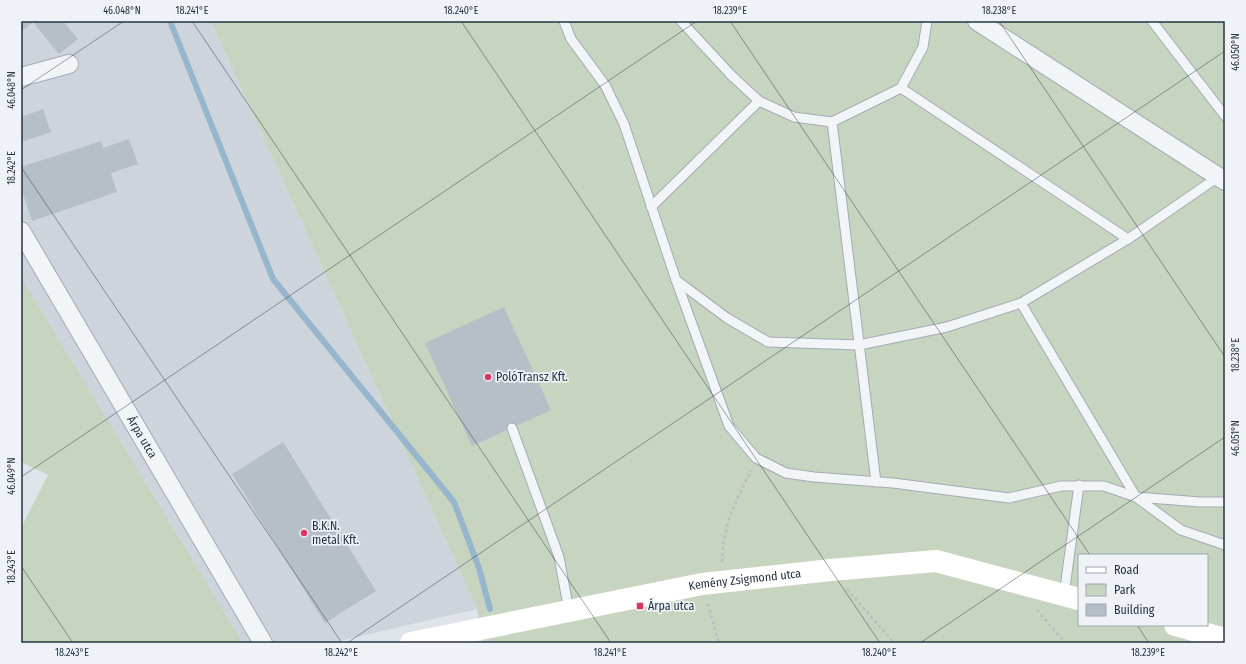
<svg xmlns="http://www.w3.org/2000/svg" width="1246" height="664" viewBox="0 0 1246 664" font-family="'Fira Sans Condensed',sans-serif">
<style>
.built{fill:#cdd4dc}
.green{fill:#c7d4bf;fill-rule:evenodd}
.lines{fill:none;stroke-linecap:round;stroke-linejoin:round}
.stream{stroke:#97b6cd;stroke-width:6}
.building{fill:#b6bec7}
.lane-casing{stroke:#a4abb4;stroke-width:11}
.street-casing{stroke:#a4abb4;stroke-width:20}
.path{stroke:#b9bfc4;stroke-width:2.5;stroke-dasharray:3 3;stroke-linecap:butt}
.lane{stroke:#f2f5f7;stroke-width:9}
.street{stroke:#f2f5f7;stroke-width:18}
.secondary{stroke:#fff;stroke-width:22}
.ticks{fill:none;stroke:#263342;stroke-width:1;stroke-opacity:0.45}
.poi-dot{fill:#da3861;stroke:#eff3f7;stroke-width:1.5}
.labels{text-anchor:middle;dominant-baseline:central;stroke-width:3.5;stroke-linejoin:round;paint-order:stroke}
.poi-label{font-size:12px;fill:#263342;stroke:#eff3f7;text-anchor:start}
.street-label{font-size:12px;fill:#263342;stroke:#eff3f7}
.neatline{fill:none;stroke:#263342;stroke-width:1.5}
.ticks-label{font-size:10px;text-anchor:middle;fill:#263342}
</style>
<rect width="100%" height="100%" fill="#dfe4ea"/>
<!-- built -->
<polygon class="built" points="21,21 211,21 477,609 330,643 243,643 21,277"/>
<!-- green -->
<g class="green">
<path d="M211,21H1225V643H483L477,609ZM1079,555H1207V625H1079Z"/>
<polygon points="21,277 243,643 21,643 21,528 48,475 21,462"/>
</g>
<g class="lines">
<!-- stream -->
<polyline class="stream" points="170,21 273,279 454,502 479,568 490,609"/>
</g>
<!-- building -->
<g class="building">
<polygon points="21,21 63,21 78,39 59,54 33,22 21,32"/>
<polygon points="43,109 51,132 21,142 21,117"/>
<polygon points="129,139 138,164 111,173 117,192 32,221 21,188 21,167 101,141 103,148"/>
<polygon points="504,307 551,410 472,446 425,343"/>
<polygon points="283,442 376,591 325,623 232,474"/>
</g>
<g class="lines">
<!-- lane casing -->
<g class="lane-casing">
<g id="lane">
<polyline points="564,21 571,39 605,85 624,124 676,280 729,426 756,458 786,473 814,477 893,483 1009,498 1061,486 1104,486 1136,497 1181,530 1225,545"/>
<polyline points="681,21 731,75 759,101 794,117 832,122 901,88 923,47 927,21"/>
<polyline points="1152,21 1225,116"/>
<polyline points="901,88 1128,239"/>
<polyline points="832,122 876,482"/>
<polyline points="651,207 759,101"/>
<polyline points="676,280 727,318 768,342 859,345 947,327 1021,303 1128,239 1218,177"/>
<polyline points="1021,303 1136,497 1200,502 1225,502"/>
<polyline points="512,428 559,557 569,611"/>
<polyline points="1064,595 1079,485"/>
</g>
</g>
<!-- street casing -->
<g class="street-casing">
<g id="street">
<polyline points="977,21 1225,181"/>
<polyline points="21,77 69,64"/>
<path id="s1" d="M21,231L263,643"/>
</g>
</g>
<!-- path -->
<g class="path">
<path d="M722,562C723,547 725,530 730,516C736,500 744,485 751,470"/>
<polyline points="847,589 894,643"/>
<polyline points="708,604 719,643"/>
<polyline points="1037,610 1065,643"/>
</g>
<!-- lane -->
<use href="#lane" class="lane"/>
<!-- street -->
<use href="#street" class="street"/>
<!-- secondary -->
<g class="secondary">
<polyline points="1175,625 1225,639"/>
<path id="s2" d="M411,643L702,584L831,570L936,561L1079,599"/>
</g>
</g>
<!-- ticks -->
<path class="ticks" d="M192,21L611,643M461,21L880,643M730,21L1090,555M999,21L1225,357M21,90L124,21M21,167L342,643M21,477L697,21M21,566L73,643M1137,625L1149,643M347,643L1225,51M920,643L1225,437"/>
<!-- markers -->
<g class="poi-dot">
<circle cx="488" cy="377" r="4"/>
<circle cx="304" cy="533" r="4"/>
<rect x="636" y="602" width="8" height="8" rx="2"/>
</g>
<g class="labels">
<!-- poi labels -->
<g class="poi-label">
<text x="496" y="377">PolóTransz Kft.</text>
<text x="312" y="526">B.K.N.<tspan x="312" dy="14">metal Kft.</tspan></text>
<text x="648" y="606">Árpa utca</text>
</g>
<!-- street labels -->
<g class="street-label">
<text stroke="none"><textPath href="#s1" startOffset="239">Árpa utca</textPath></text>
<text stroke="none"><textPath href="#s2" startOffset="340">Kemény Zsigmond utca</textPath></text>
</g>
</g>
<!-- border -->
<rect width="1246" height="664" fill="none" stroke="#eff3f7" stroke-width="44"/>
<!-- legend -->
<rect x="1078" y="554" width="130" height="72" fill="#eff3f7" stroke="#9fa6af"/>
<rect x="1086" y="567" width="20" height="6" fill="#ffffff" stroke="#9fa6af"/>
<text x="1114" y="574" font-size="12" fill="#263342">Road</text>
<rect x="1086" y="584" width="20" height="12" fill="#c7d4bf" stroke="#9fa6af"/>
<text x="1114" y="594" font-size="12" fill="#263342">Park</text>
<rect x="1086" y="604" width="20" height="12" fill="#b6bec7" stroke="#9fa6af"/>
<text x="1114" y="614" font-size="12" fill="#263342">Building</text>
<rect x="22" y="22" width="1202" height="620" class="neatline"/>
<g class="ticks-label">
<text x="122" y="14">46.048°N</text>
<text x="192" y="14">18.241°E</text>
<text x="461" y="14">18.240°E</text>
<text x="730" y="14">18.239°E</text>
<text x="999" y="14">18.238°E</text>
<text transform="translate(1235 52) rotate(-90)" y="4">46.050°N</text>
<text transform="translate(11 90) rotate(-90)" y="4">46.048°N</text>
<text transform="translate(11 168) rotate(-90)" y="4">18.242°E</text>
<text transform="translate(1235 355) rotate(-90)" y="4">18.238°E</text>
<text transform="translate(1235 438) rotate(-90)" y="4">46.051°N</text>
<text transform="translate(11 476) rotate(-90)" y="4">46.049°N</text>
<text transform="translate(11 567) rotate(-90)" y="4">18.243°E</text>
<text x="72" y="656">18.243°E</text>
<text x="341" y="656">18.242°E</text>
<text x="610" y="656">18.241°E</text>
<text x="879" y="656">18.240°E</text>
<text x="1148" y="656">18.239°E</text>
</g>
</svg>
